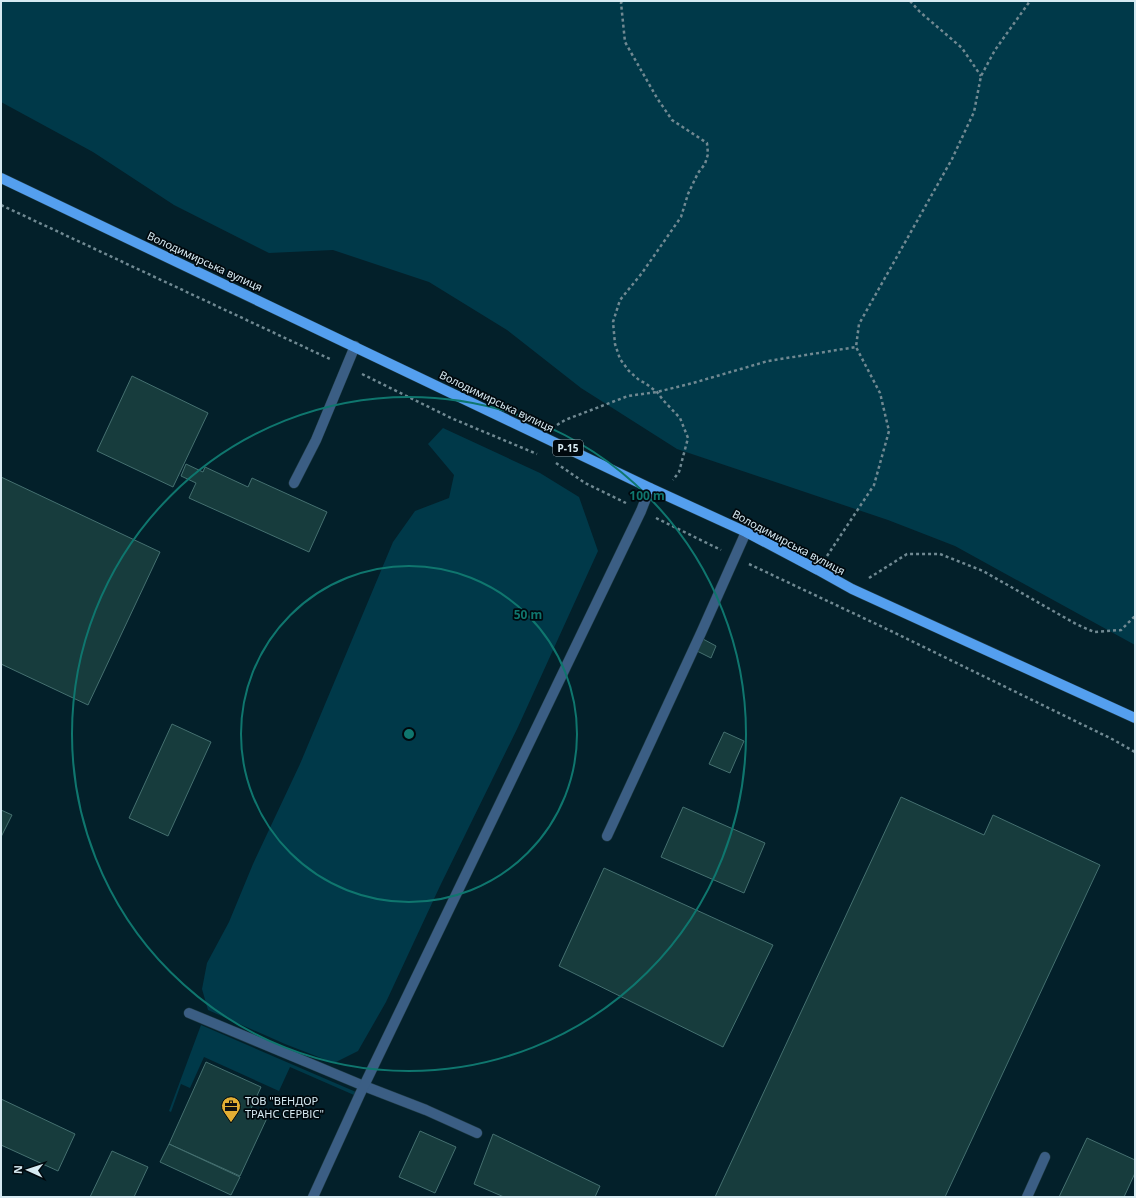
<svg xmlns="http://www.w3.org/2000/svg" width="1136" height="1198" viewBox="0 0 1136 1198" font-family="'Noto Sans',sans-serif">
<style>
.green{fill:#003949}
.building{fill:#173c3d;stroke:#457070}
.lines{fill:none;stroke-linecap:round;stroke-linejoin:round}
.lane-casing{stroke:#213c46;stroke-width:11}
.primary-casing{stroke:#213c46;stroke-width:11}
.path{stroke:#708992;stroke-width:2.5;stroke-dasharray:3 3;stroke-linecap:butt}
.lane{stroke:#3b5e84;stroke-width:10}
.primary{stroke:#549fef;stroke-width:10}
.ring{fill:none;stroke:#0f766e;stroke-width:2}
.labels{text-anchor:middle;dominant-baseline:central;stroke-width:3.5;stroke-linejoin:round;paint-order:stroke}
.shield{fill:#00090e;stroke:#96a6ae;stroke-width:1}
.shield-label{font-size:10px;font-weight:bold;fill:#d6eaf2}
.street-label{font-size:11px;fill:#d6eaf2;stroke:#00090e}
.poi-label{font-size:11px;fill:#d6eaf2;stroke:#00090e;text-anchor:start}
.centre{fill:#0f766e;stroke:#00090e;stroke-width:2}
.ring-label{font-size:12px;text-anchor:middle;font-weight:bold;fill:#0f766e;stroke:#00090e;stroke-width:3.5;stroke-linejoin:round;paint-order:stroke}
</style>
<rect width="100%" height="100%" fill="#03202a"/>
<!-- green -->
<g class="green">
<polygon points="1,1 1135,1 1135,645 955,546 888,520 677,449 581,388 507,330 429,282 333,250 269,253 174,205 93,152 1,102"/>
<polygon points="443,428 540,473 579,497 598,551 518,727 440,886 386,1002 358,1051 334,1063 285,1044 208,1010 202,989 207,963 229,922 253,864 300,764 393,542 415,511 449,498 454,475 428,444"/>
<polygon points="201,1025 356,1092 354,1095 290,1067 279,1091 204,1057 190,1088 181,1084 171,1112 169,1111"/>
</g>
<!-- building -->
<g class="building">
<polygon points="132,376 208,413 173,487 97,451"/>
<polygon points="186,464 203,472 205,467 248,487 252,478 327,512 309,552 189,498 196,483 181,476"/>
<polygon points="1,477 160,552 88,705 1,664"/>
<polygon points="703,639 716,646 711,658 697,651"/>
<polygon points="172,724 211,742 168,836 129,818"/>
<polygon points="724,732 744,741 730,773 709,764"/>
<polygon points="901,797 984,835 993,815 1100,865 945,1197 715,1197"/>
<polygon points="683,807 765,843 744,893 661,857"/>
<polygon points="1,810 12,815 1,837"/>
<polygon points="604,868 773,945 723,1047 559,966"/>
<polygon points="206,1062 261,1087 250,1111 267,1118 240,1176 169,1144"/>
<polygon points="1,1099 75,1134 58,1171 1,1145"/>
<polygon points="420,1131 456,1147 435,1193 399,1177"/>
<polygon points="493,1134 600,1186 595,1197 504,1197 474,1184"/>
<polygon points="1087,1138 1135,1160 1135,1173 1124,1197 1059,1197"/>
<polygon points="169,1144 240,1177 231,1195 160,1162"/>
<polygon points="112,1151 148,1167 134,1197 90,1197"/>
</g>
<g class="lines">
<!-- lane casing -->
<g class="lane-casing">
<g id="lane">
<polyline points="294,483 316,440 355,346"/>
<polyline points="607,836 701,633 746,532"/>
<polyline points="189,1013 364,1086 426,1110 477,1133"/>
<polyline points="313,1197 360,1094 641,511 650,488"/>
<polyline points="1027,1197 1045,1157"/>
</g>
</g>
<!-- primary casing -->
<g class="primary-casing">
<polyline id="primary" points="1,178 650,488 746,532 818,570 852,589 1135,718"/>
</g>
<!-- path -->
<g class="path">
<polyline points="622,1 621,3 625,42 657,98 672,120 707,143 708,154 705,164 698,173 688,194 681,217 642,273 620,300 613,322 615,344 620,359 629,371 639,380 645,383 657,392 663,400 680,418 688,438 679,472 673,480"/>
<polyline points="910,1 920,12 962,48 981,76"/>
<polyline points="1,205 332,360"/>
<polyline points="362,374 451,418 537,454"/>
<polyline points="557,425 565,420 628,396 657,392 693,383 768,361 856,347"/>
<polyline points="556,463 585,483 626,503"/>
<polyline points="656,518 721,550"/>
<polyline points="827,556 874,485 889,431 880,393 856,347 859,324 952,159 974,112 981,76 995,50 1030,1"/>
<polyline points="749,564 891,631 1112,739 1135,752"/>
<polyline points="869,578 907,554 940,554 983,571 1076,624 1094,632 1121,630 1135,616"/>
</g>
<!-- lane -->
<use href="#lane" class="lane"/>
<!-- primary -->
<use href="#primary" class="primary"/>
</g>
<!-- distance rings -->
<g class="ring">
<circle cx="409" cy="734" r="168"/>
<circle cx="409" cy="734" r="337"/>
</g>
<!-- icons -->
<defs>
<g id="office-pin" transform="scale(1)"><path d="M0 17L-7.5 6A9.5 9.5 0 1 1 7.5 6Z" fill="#e3ae34" stroke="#00090e"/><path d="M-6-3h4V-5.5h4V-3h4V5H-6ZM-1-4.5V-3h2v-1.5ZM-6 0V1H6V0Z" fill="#111"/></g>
</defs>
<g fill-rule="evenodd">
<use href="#office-pin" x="231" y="1106"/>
</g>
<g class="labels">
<!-- shield labels -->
<rect class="shield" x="553" y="440" width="30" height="16" rx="3"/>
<g class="shield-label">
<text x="568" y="448">Р-15</text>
</g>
<!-- street labels -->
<g class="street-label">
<text transform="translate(205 261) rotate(25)">Володимирська вулиця</text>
<text transform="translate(497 401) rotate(26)">Володимирська вулиця</text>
<text transform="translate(789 542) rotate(28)">Володимирська вулиця</text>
</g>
<!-- poi labels -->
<g class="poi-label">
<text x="245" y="1100">ТОВ "ВЕНДОР<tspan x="245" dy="13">ТРАНС СЕРВІС"</tspan></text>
</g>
</g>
<circle cx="409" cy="734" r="6" class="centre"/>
<g class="ring-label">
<text x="647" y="500">100 m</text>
<text x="528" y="619">50 m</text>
</g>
<!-- border -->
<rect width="1136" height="1198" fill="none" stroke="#d6eaf2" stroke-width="4"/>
<!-- north arrow -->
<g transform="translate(28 1170) rotate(273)" stroke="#00090e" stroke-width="3" paint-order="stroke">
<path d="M0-3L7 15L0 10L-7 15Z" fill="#d6eaf2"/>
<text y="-6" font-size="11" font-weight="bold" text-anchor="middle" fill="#d6eaf2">N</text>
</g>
</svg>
